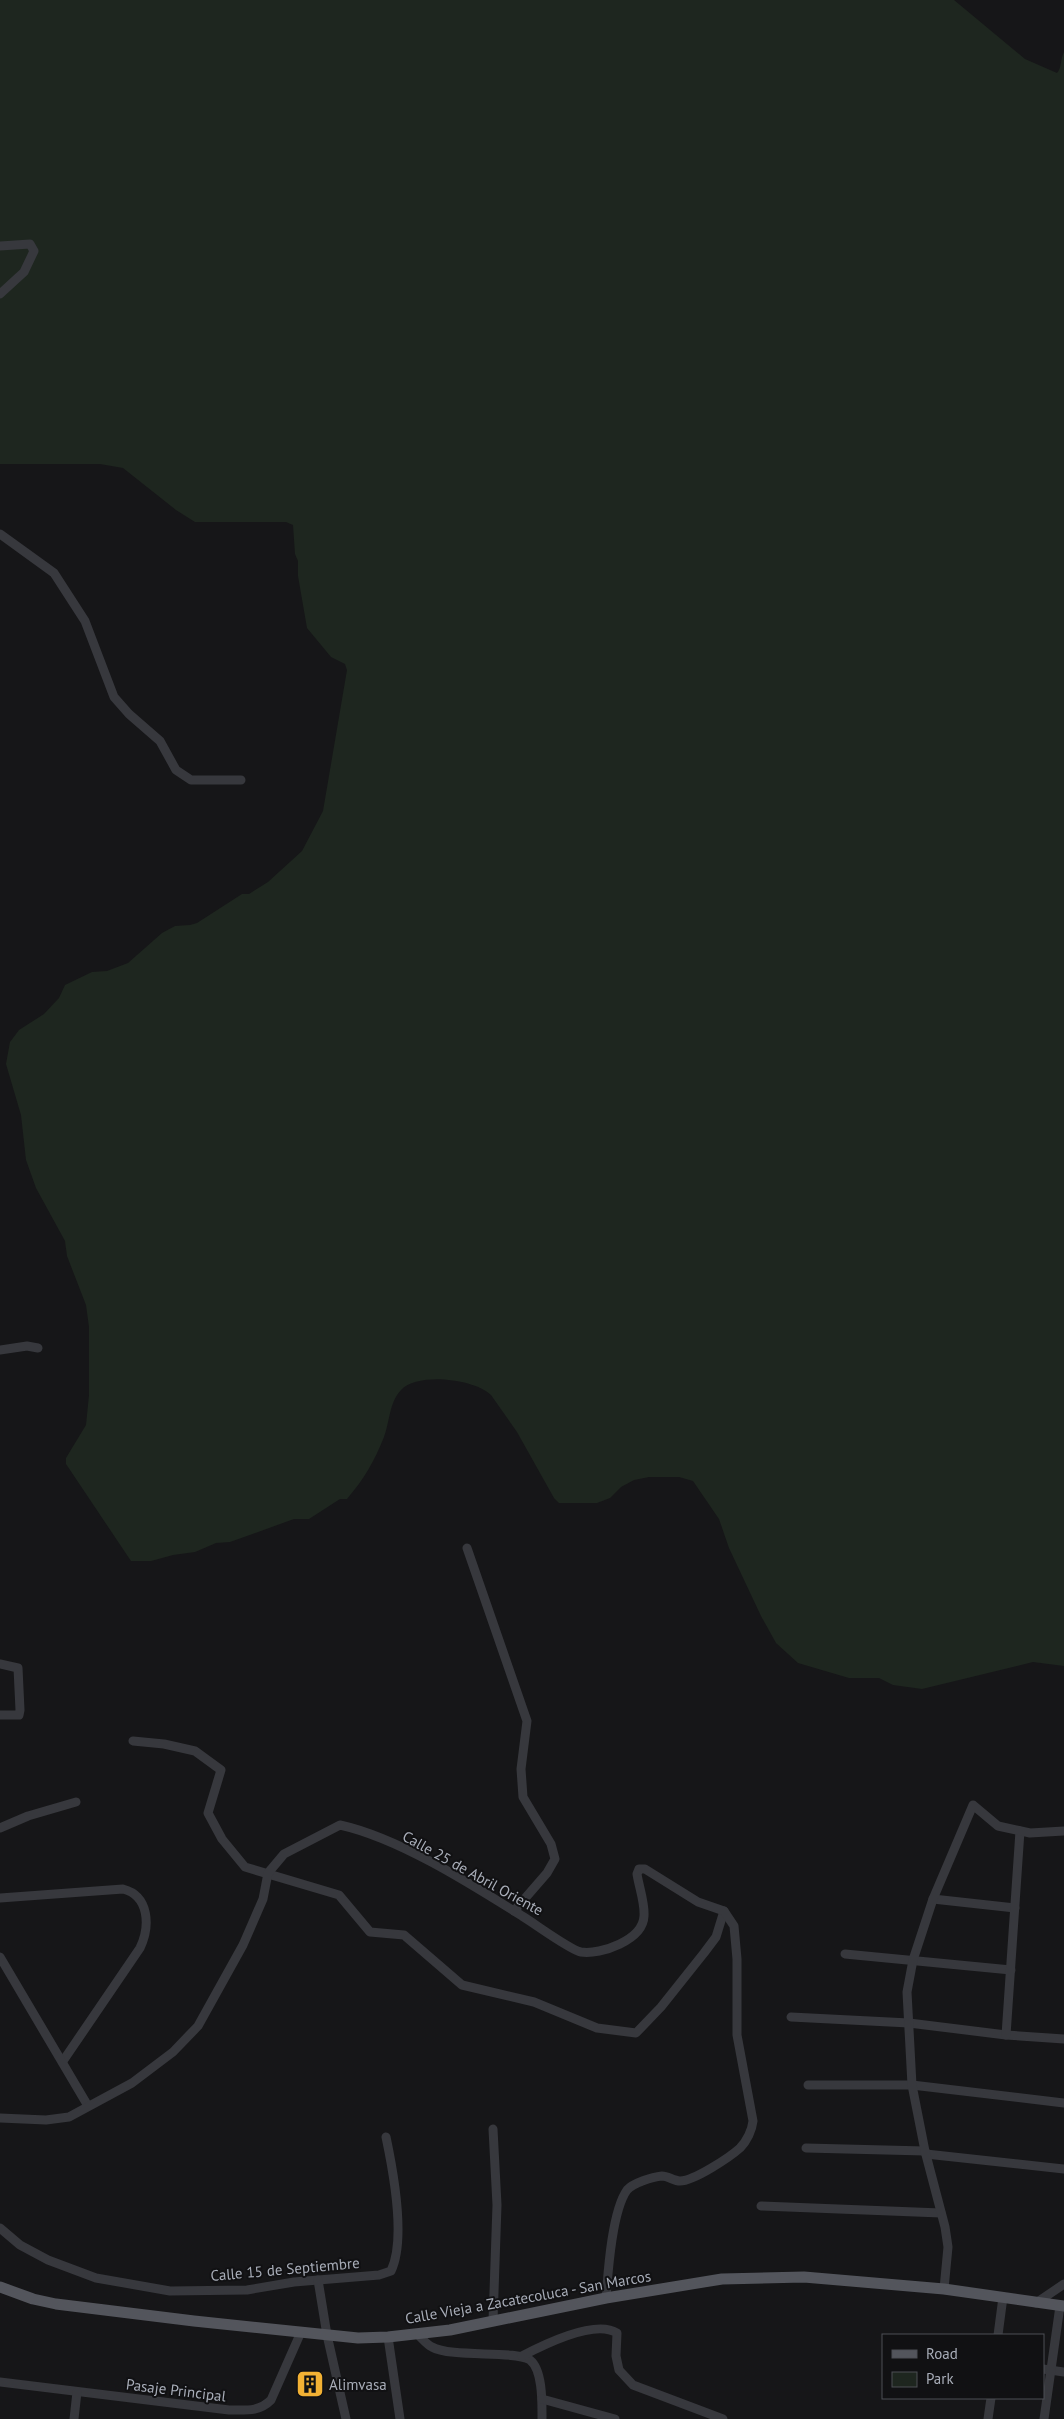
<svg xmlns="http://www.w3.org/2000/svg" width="1064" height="2419" viewBox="0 0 1064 2419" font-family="'PT Sans',sans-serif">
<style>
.green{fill:#1e261f}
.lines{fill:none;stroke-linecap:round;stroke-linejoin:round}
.minor{stroke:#37383d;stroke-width:9}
.major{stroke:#53555c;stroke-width:11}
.labels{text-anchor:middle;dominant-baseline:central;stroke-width:4;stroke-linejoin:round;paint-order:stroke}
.street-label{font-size:15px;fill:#a8adb8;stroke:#111113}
.poi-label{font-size:15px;fill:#a8adb8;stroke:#111113;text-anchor:start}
</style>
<rect width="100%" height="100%" fill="#161618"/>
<!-- green -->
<path class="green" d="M0,0H954L1025,59L1057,73C1062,68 1060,59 1064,52V1666L1033,1662L922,1689L893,1685L879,1678H849L798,1663L776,1643L761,1616L729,1548L719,1519L693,1481L679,1477H649L634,1480L621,1487L610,1498L597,1503H559L554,1498L517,1432L491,1395C474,1379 418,1372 401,1390C389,1403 390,1421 384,1437C374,1462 364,1479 347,1499H340L309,1519H294L230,1542L216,1543L195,1552L173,1555L151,1561H131L66,1464V1458L86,1425L89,1395V1327L86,1305L67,1256L65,1241L36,1188L26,1160L21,1115L6,1064L10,1042L19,1030L44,1014L59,998L65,985L92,972L107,971L128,963L162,933L175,926L190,925L197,923L242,894H249L268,882L302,851L323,811L347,670L345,664L331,657L307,628L298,576V561L295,554L293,525L286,522H195L176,510L123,468L100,464H0Z"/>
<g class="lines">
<!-- minor -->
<g class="minor">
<polyline points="0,246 30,244 34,251 24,272 0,294"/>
<polyline points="0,534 54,573 85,621 114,697 129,714 160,741 176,770 191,780 241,780"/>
<polyline points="0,1350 27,1346 38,1348"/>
<polyline points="467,1548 527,1721 521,1769 523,1797 551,1844 555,1859 547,1873 514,1911"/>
<polyline points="0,1664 18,1668 20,1710 19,1715 0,1715"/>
<polyline points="133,1741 164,1744 195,1751 221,1770 208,1813 222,1839 245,1867 339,1895 370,1932 404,1935 462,1985 534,2002 597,2028 636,2033 661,2007 704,1953 716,1937 724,1911"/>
<polyline points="0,1828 28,1816 76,1802"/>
<path d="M0,1898L123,1889C150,1896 150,1927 140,1948L63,2061"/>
<polyline points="933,1899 1015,1908"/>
<polyline points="845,1954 1011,1970"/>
<polyline points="0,1957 88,2106"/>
<polyline points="791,2017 909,2023 1006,2035 1064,2039"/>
<polyline points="1006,2035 1020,1831"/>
<polyline points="808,2085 912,2085 1064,2103"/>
<path d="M0,2118L46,2120L69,2117L132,2083L173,2052L198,2026L243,1945L263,1899L268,1873L284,1854L340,1825C399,1838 471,1884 522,1916C534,1923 570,1950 581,1952C601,1955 643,1940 644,1916C645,1903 639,1887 637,1874L639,1869H645L698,1902L724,1911L734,1926L737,1959V2035L753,2121C752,2130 747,2141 740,2148C730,2157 694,2181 680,2181C674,2181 668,2176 662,2176C652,2177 633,2183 627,2190C612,2211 608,2272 606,2298"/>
<polyline points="806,2148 925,2151"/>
<polyline points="926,2154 1064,2169"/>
<polyline points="761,2206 941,2213"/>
<path d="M0,2228L20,2245L48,2260L96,2278L170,2291L247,2290L294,2282L379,2275L391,2271C406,2240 393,2170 386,2137"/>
<polyline points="318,2280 327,2335 346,2419"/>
<polyline points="944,2289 948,2247 945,2227 925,2151 912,2085 907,1992 913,1960 933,1899 973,1805 998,1826 1030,1833 1064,1831"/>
<polyline points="1036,2303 1064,2284"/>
<polyline points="493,2321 497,2205 493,2129"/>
<path d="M417,2334C422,2338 426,2344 432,2347C451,2358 517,2350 530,2360C543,2370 542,2404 542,2419"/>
<polyline points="998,2335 1003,2297"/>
<polyline points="388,2337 400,2419"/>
<path d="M522,2356C543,2345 595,2319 617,2333L616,2356L619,2370L633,2385L723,2419"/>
<polyline points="1043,2369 1064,2372"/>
<path d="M0,2382L229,2410C246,2410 259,2412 271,2400L301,2332"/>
<polyline points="542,2399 615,2419"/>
<polyline points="74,2419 77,2392"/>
<polyline points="988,2419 991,2398"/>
<polyline points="1044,2419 1060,2306"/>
</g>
<!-- major -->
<polyline class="major" points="0,2287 33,2299 56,2304 194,2321 358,2338 388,2337 450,2330 606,2298 722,2279 804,2277 944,2289 1064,2306"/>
</g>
<!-- icons -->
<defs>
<g id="building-square" transform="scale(1.4375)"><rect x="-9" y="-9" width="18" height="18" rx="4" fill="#f2b134" stroke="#111113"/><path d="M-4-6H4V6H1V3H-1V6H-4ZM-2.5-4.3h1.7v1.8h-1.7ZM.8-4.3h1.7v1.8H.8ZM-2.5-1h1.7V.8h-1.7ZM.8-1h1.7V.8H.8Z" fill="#111"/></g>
</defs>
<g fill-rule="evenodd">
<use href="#building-square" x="310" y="2384"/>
</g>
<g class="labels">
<!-- street labels -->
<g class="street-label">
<text transform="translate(473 1873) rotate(29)">Calle 25 de Abril Oriente</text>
<text transform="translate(285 2269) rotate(-5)">Calle 15 de Septiembre</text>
<text transform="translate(528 2297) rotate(-10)">Calle Vieja a Zacatecoluca - San Marcos</text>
<text transform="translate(176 2390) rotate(7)">Pasaje Principal</text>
</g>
<!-- poi labels -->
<g class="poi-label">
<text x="329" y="2384">Alimvasa</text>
</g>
</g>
<!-- legend -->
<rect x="882" y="2334" width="162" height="65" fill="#111113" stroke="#4d4f55"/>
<rect x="892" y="2350" width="25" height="8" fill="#53555c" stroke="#4d4f55"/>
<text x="926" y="2359" font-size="15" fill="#a8adb8">Road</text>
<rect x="892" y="2372" width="25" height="15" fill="#1e261f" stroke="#4d4f55"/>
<text x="926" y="2384" font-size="15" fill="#a8adb8">Park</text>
</svg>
